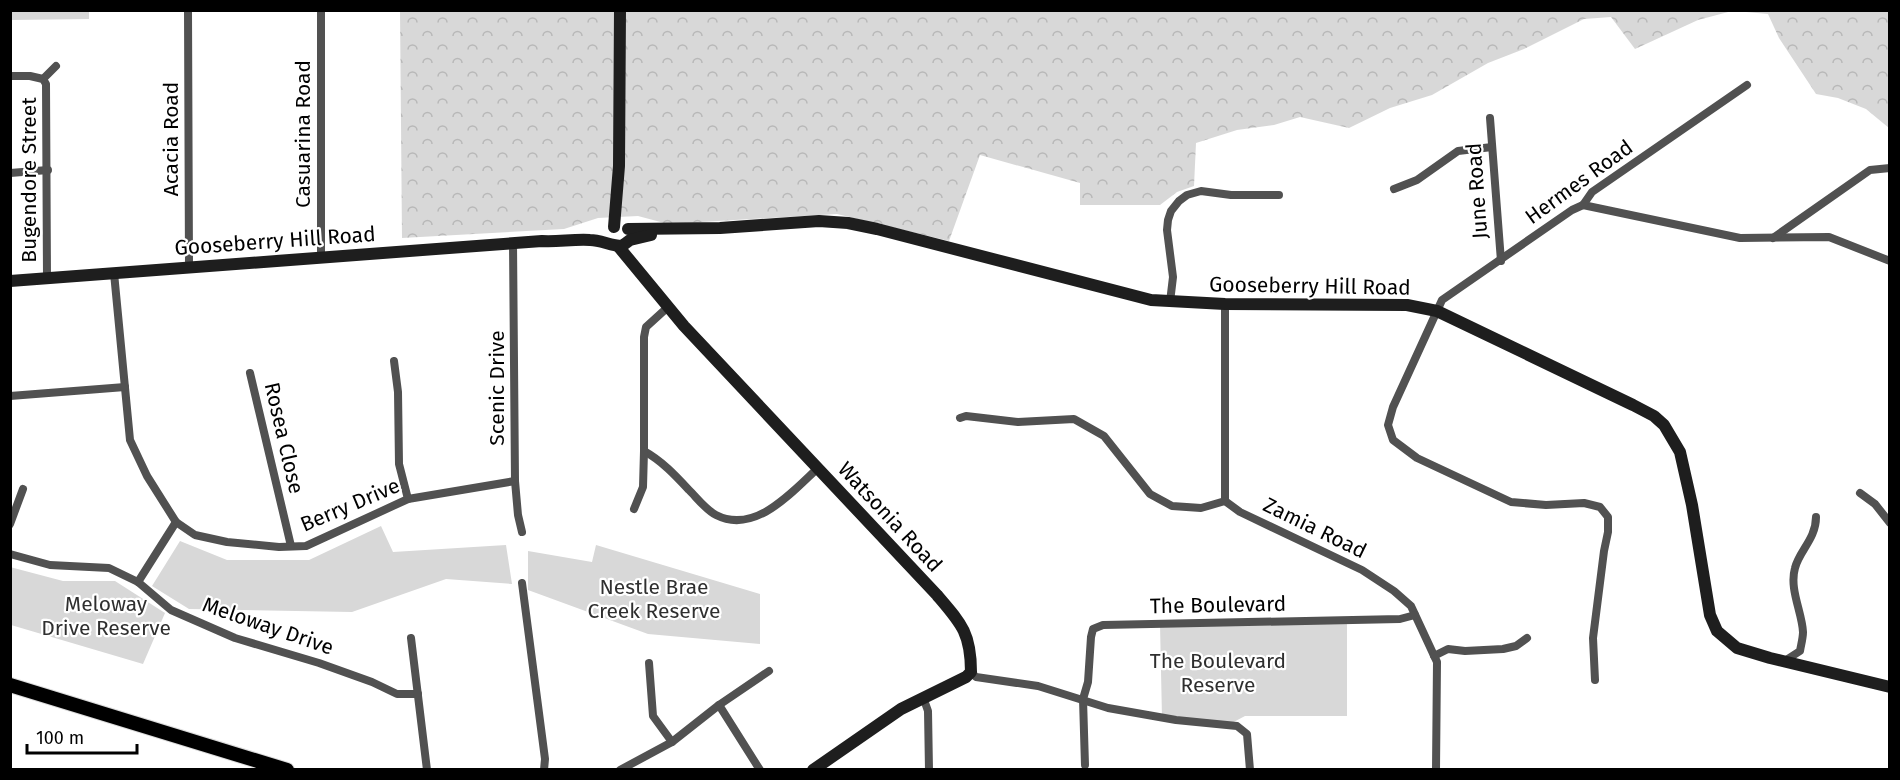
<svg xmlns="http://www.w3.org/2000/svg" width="1900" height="780" viewBox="0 0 1900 780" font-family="'Fira Sans',sans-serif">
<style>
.forest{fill:url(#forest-crowns)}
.park{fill:#d8d8d8}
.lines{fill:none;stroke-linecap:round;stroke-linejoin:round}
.primary-casing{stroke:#dbdbdb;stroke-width:16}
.street{stroke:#515151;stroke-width:8}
.secondary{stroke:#1e1e1e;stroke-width:12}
.primary{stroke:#000;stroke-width:14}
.labels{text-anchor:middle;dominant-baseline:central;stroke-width:4.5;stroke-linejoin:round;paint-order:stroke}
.street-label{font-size:21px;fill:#000;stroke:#fff}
.park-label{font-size:21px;fill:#2f2f2f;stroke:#fff}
</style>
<defs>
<pattern id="forest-crowns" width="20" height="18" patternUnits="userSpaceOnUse" patternTransform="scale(1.5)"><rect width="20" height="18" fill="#d8d8d8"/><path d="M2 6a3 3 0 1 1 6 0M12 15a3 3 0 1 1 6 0" fill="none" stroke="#b8b8b8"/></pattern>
</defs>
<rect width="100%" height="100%" fill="#fff"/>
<!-- forest -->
<g class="forest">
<polygon points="400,11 1732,11 1698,20 1635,49 1611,17 1584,19 1524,49 1488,63 1432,95 1390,108 1349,128 1300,117 1274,125 1237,130 1196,143 1194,186 1177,192 1160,205 1080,205 1080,183 980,155 949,241 837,214 668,224 638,216 598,218 564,229 402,238"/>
<polygon points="1735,11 1889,11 1889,128 1866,109 1838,98 1816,94 1779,38 1768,14"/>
</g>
<!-- park -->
<g class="park">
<polygon points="10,11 89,11 89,19 11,20"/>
<polygon points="381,526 393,552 506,545 512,584 446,579 352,612 189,609 152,586 180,541 227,560 309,560"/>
<polygon points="596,545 760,594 760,644 648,634 528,590 528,551 592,562"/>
<polygon points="10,567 63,581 115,581 165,613 143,664 11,625"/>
<polygon points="1347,620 1347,716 1245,716 1228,725 1162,718 1160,624"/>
</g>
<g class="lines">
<!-- primary casing -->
<g class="primary-casing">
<polyline id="primary" points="10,685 287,770"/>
</g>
<!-- street -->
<g class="street">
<polyline points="188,10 189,267"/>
<polyline points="321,10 321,257"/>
<polyline points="10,76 30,76 43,79 46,84 47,278"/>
<polyline points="43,79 56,66"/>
<polyline points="1490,118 1501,261"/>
<polyline points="10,173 48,170"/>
<polyline points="1394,189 1417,180 1458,151 1492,147"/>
<polyline points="1583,205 1740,238 1829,237 1890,261"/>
<polyline points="1773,238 1870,170 1890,168"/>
<polyline points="513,243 515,481 518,515 522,532"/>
<polyline points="114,273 130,440 147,476 176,522 195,535 227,542 279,547 306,546 408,499 515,481"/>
<polyline points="1170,302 1173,277 1167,230 1168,220 1171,211 1179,201 1187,195 1201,191 1231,195 1279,195"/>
<polyline points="1225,304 1225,501 1240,512 1362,570 1394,591 1411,606 1437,662 1436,770"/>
<path d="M668,307L646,327L644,337V451C662,461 675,475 689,490C697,498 706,510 716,515C755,535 792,492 818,468"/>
<polyline points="394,361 398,392 399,464 408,499"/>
<polyline points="250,373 291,546"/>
<polyline points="10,396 125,387"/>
<polyline points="960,418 966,416 1018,422 1074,419 1104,436 1150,494 1172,506 1201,508 1225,501"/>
<polyline points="1860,493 1875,504 1890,523"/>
<polyline points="634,509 643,487 644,451"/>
<polyline points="10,524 23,489"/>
<polyline points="10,554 50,565 109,568 138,582 171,610 235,638 319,663 372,682 397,694 418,694"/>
<polyline points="138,582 176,522"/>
<polyline points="522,583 545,759 544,770"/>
<polyline points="411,638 427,770"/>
<polyline points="1434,656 1448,649 1465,651 1503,649 1516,646 1527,638"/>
<path d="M1783,662L1800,651C1801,645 1803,638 1803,632C1802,612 1789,589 1795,568C1799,551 1816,539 1816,517"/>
<polyline points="649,663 653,716 672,742"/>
<polyline points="971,672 976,677 1038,686 1108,708 1176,720 1237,726 1247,734 1250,770"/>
<polyline points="1595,680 1593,638 1604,551 1608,532 1608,517 1600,507 1584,503 1546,505 1511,502 1417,458 1393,440 1388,425 1393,407 1442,300 1572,210 1583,205 1592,192 1747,85"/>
<polyline points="923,697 928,711 929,770"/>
<polyline points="719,705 760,770"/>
<polyline points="1085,765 1083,699 1088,682 1091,637 1093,629 1103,625 1400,619 1415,615"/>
<polyline points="620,770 672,742 719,705 769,671"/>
</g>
<!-- secondary -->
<g class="secondary">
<polyline points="614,227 619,166 620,10"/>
<polyline points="628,229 720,228 819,221 848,223 877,229 1151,300 1225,304 1407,305 1437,311 1633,405 1654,416 1664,425 1680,452 1692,505 1710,615 1717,631 1737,648 1770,658 1890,687"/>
<path d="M618,246L684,326L937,595C961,623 971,633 971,672L966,677L901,709L813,770"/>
<path d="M10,281L542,241C558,242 573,239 590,240C601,240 611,246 622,246L630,240L651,235"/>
</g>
<!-- primary -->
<use href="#primary" class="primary"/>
</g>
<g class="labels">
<!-- street labels -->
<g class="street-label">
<text transform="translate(303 134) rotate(-90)">Casuarina Road</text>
<text transform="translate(171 139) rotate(-90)">Acacia Road</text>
<text transform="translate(29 180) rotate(-90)">Bugendore Street</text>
<text transform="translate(1579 182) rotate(-36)">Hermes Road</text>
<text transform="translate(1477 191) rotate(-94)">June Road</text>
<text transform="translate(275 241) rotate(-4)">Gooseberry Hill Road</text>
<text transform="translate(1310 286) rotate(1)">Gooseberry Hill Road</text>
<text transform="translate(497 388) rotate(-90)">Scenic Drive</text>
<text transform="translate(284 438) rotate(77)">Rosea Close</text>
<text transform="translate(350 505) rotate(-23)">Berry Drive</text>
<text transform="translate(890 517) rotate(47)">Watsonia Road</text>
<text transform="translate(1315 528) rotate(26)">Zamia Road</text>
<text transform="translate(1218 605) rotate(-1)">The Boulevard</text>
<text transform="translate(268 626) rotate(19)">Meloway Drive</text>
</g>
<!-- park labels -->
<g class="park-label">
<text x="654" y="587">Nestle Brae<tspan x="654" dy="24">Creek Reserve</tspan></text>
<text x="106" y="604">Meloway<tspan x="106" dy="24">Drive Reserve</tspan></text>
<text x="1218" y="661">The Boulevard<tspan x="1218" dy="24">Reserve</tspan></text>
</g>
</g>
<!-- border -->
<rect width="1900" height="780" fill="none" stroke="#000000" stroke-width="24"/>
<!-- scale -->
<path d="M27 744v9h110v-9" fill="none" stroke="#000000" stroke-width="3"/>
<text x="36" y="744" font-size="18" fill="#000000" stroke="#ffffff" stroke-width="4.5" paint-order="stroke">100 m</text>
</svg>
